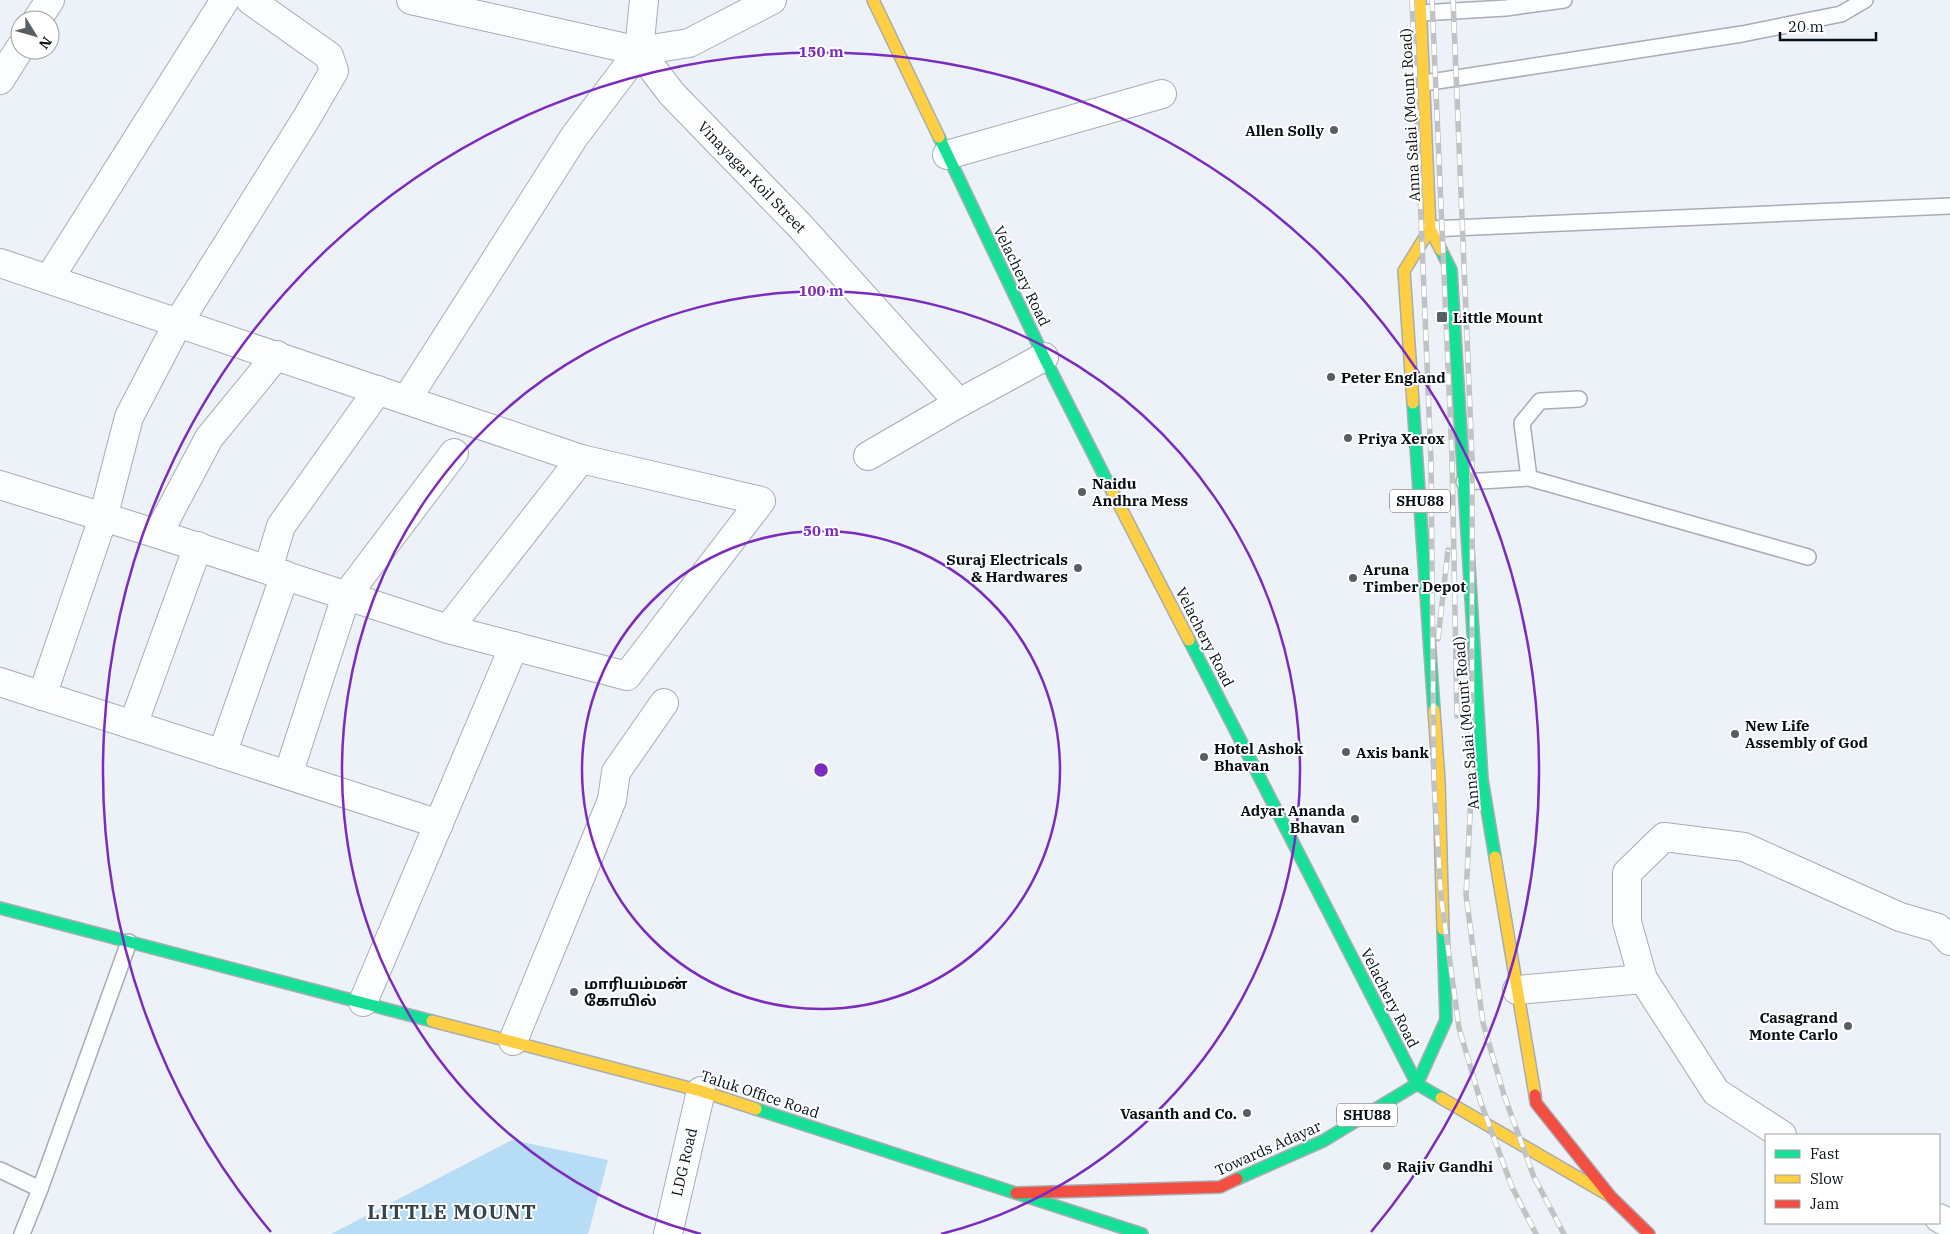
<svg xmlns="http://www.w3.org/2000/svg" width="1950" height="1234" viewBox="0 0 1950 1234" font-family="'IBM Plex Serif','Noto Sans Tamil',serif">
<style>
.green{fill:#b6dcf6}
.lines{fill:none;stroke-linecap:round;stroke-linejoin:round}
.lane-casing{stroke:#a7adb2;stroke-width:18}
.street-casing{stroke:#a7adb2;stroke-width:30}
.fast-casing{stroke:#a7adb2;stroke-width:14}
.slow-casing{stroke:#a7adb2;stroke-width:14}
.jam-casing{stroke:#a7adb2;stroke-width:14}
.lane{stroke:#fcfdfe;stroke-width:15}
.street{stroke:#fcfdfe;stroke-width:28}
.fast{stroke:#16e098;stroke-width:11}
.slow{stroke:#ffcf43;stroke-width:11}
.jam{stroke:#f24e42;stroke-width:11}
.rail-casing{stroke:#c1c2c4;stroke-width:5.5}
.rail{stroke:#fff;stroke-width:4;stroke-dasharray:11;stroke-linecap:butt}
.ring{fill:none;stroke:#7b2cbf;stroke-width:2.5}
.poi-dot{fill:#585f64;stroke:#fff;stroke-width:2}
.labels{text-anchor:middle;dominant-baseline:central;stroke-width:4;stroke-linejoin:round;paint-order:stroke}
.shield{fill:#fff;stroke:#53585b;stroke-width:1}
.shield-label{font-size:14px;font-weight:bold;fill:#091015}
.street-label{font-size:15px;fill:#091015;stroke:#fff}
.poi-label{font-size:15px;font-weight:bold;fill:#091015;stroke:#fff;text-anchor:start}
.district-label{font-size:20px;font-weight:bold;letter-spacing:1px;fill:#344550;stroke:#fff}
.centre{fill:#7b2cbf;stroke:#fff;stroke-width:2.5}
.ring-label{font-size:15px;text-anchor:middle;font-weight:bold;fill:#7b2cbf;stroke:#fff;stroke-width:4;stroke-linejoin:round;paint-order:stroke}
</style>
<rect width="100%" height="100%" fill="#ecf2f7"/>
<!-- green -->
<polygon class="green" points="512,1140 608,1160 588,1234 331,1234"/>
<g class="lines">
<!-- lane casing -->
<g class="lane-casing">
<g id="lane">
<polyline points="1420,13 1506,8 1564,0"/>
<polyline points="1424,83 1742,34 1841,14 1865,0"/>
<polyline points="1430,229 1950,206"/>
<polyline points="1529,478 1808,557"/>
<polyline points="1464,482 1529,478 1522,423 1540,401 1579,399"/>
<polyline points="0,1170 40,1189"/>
<polyline points="22,1234 40,1189 129,942"/>
</g>
</g>
<!-- street casing -->
<g class="street-casing">
<g id="street">
<polyline points="411,0 639,51 672,94 801,227 959,403 1044,357"/>
<polyline points="37,20 50,0"/>
<polyline points="639,51 689,43 772,0"/>
<polyline points="0,80 20,48"/>
<polyline points="947,155 1162,94"/>
<polyline points="0,263 581,459 761,501 627,676 448,629 158,534 0,485"/>
<polyline points="49,279 225,0"/>
<polyline points="407,399 574,137 639,51 644,0"/>
<polyline points="868,456 959,403"/>
<polyline points="158,534 209,438 277,355"/>
<polyline points="268,569 281,526 378,390"/>
<polyline points="448,629 581,459"/>
<polyline points="0,682 439,824"/>
<polyline points="42,696 103,518 129,417 178,323 306,119 334,71 329,56 250,0"/>
<polyline points="133,725 198,546"/>
<polyline points="222,754 285,575"/>
<polyline points="288,775 346,596 454,453"/>
<polyline points="1517,990 1643,979"/>
<polyline points="363,1002 514,646"/>
<polyline points="513,1041 612,800 616,772 664,703"/>
<polyline points="1782,1135 1716,1092 1643,979 1627,922 1627,873 1664,837 1744,847 1900,917 1938,928 1950,941"/>
<polyline points="1939,1218 1950,1224"/>
<polyline points="668,1234 701,1091"/>
</g>
</g>
<!-- fast casing -->
<g class="fast-casing">
<g id="fast">
<polyline points="939,137 1044,357 1112,491"/>
<polyline points="1441,250 1451,270 1482,779 1495,857"/>
<polyline points="1413,403 1434,710"/>
<polyline points="1189,640 1417,1084 1441,1098"/>
<polyline points="0,908 432,1021"/>
<polyline points="756,1109 1142,1234"/>
<polyline points="1237,1179 1323,1141 1417,1084 1446,1020 1443,929"/>
</g>
</g>
<!-- slow casing -->
<g class="slow-casing">
<g id="slow">
<polyline points="873,0 939,137"/>
<polyline points="1420,0 1430,229 1441,250"/>
<polyline points="1413,403 1404,271 1430,229"/>
<polyline points="1112,491 1189,640"/>
<polyline points="1434,710 1439,781 1443,929"/>
<polyline points="1495,857 1535,1095"/>
<polyline points="432,1021 701,1091 756,1109"/>
<polyline points="1441,1098 1610,1196"/>
</g>
</g>
<!-- jam casing -->
<g class="jam-casing">
<g id="jam">
<polyline points="1535,1095 1536,1103 1611,1197 1649,1234"/>
<polyline points="1016,1193 1220,1187 1237,1179"/>
</g>
</g>
<!-- lane -->
<use href="#lane" class="lane"/>
<!-- street -->
<use href="#street" class="street"/>
<!-- fast -->
<use href="#fast" class="fast"/>
<!-- slow -->
<use href="#slow" class="slow"/>
<!-- jam -->
<use href="#jam" class="jam"/>
<!-- rail casing -->
<g class="rail-casing">
<g id="rail">
<polyline points="1412,0 1431,461 1434,782 1441,897 1459,1028 1481,1103 1512,1187 1536,1234"/>
<polyline points="1432,0 1452,457 1457,716"/>
<polyline points="1453,0 1472,458 1472,775 1466,895 1483,1023 1504,1095 1534,1177 1564,1234"/>
<polyline points="1438,639 1448,550"/>
</g>
</g>
<!-- rail -->
<use href="#rail" class="rail"/>
</g>
<!-- distance rings -->
<g class="ring">
<circle cx="821" cy="770" r="239"/>
<path d="M701 1234A479 479 0 1 1 941 1234"/>
<path d="M271 1232A718 718 0 1 1 1371 1232"/>
</g>
<!-- markers -->
<g class="poi-dot">
<circle cx="1334" cy="130" r="5"/>
<rect x="1436" y="311" width="12" height="12" rx="2.5"/>
<circle cx="1331" cy="377" r="5"/>
<circle cx="1348" cy="438" r="5"/>
<circle cx="1082" cy="492" r="5"/>
<circle cx="1078" cy="568" r="5"/>
<circle cx="1353" cy="578" r="5"/>
<circle cx="1735" cy="734" r="5"/>
<circle cx="1346" cy="752" r="5"/>
<circle cx="1204" cy="757" r="5"/>
<circle cx="1355" cy="819" r="5"/>
<circle cx="574" cy="992" r="5"/>
<circle cx="1848" cy="1026" r="5"/>
<circle cx="1247" cy="1113" r="5"/>
<circle cx="1387" cy="1166" r="5"/>
</g>
<g class="labels">
<!-- shield labels -->
<g class="shield">
<rect x="1390" y="489.5" width="60" height="23" rx="4"/>
<rect x="1337" y="1103.5" width="60" height="23" rx="4"/>
</g>
<g class="shield-label">
<text x="1420" y="501">SHU88</text>
<text x="1367" y="1115">SHU88</text>
</g>
<!-- street labels -->
<g class="street-label">
<text transform="translate(1410 115) rotate(-93)">Anna Salai (Mount Road)</text>
<text transform="translate(752 177) rotate(46)">Vinayagar Koil Street</text>
<text transform="translate(1022 276) rotate(64)">Velachery Road</text>
<text transform="translate(1205 637) rotate(63)">Velachery Road</text>
<text transform="translate(1466 723) rotate(-95)">Anna Salai (Mount Road)</text>
<text transform="translate(1390 998) rotate(63)">Velachery Road</text>
<text transform="translate(760 1094) rotate(18)">Taluk Office Road</text>
<text transform="translate(1268 1148) rotate(-24)">Towards Adayar</text>
<text transform="translate(684 1162) rotate(-77)">LDG Road</text>
</g>
<!-- poi labels -->
<g class="poi-label">
<text x="1324" y="130" text-anchor="end">Allen Solly</text>
<text x="1453" y="317">Little Mount</text>
<text x="1341" y="377">Peter England</text>
<text x="1358" y="438">Priya Xerox</text>
<text x="1092" y="483">Naidu<tspan x="1092" dy="17">Andhra Mess</tspan></text>
<text x="1068" y="559" text-anchor="end">Suraj Electricals<tspan x="1068" dy="17">&amp; Hardwares</tspan></text>
<text x="1363" y="569">Aruna<tspan x="1363" dy="17">Timber Depot</tspan></text>
<text x="1745" y="725">New Life<tspan x="1745" dy="17">Assembly of God</tspan></text>
<text x="1214" y="748">Hotel Ashok<tspan x="1214" dy="17">Bhavan</tspan></text>
<text x="1356" y="752">Axis bank</text>
<text x="1345" y="810" text-anchor="end">Adyar Ananda<tspan x="1345" dy="17">Bhavan</tspan></text>
<text x="584" y="983">மாரியம்மன்<tspan x="584" dy="17">கோயில்</tspan></text>
<text x="1838" y="1017" text-anchor="end">Casagrand<tspan x="1838" dy="17">Monte Carlo</tspan></text>
<text x="1237" y="1113" text-anchor="end">Vasanth and Co.</text>
<text x="1397" y="1166">Rajiv Gandhi</text>
</g>
<!-- district labels -->
<g class="district-label">
<text x="452" y="1211">LITTLE MOUNT</text>
</g>
</g>
<circle cx="821" cy="770" r="8" class="centre"/>
<g class="ring-label">
<text x="821" y="57">150 m</text>
<text x="821" y="296">100 m</text>
<text x="821" y="536">50 m</text>
</g>
<!-- legend -->
<rect x="1765" y="1134" width="175" height="90" fill="#ffffff" stroke="#9d9fa1"/>
<rect x="1775" y="1150" width="25" height="8" fill="#16e098" stroke="#9d9fa1"/>
<text x="1810" y="1159" font-size="15" fill="#091015">Fast</text>
<rect x="1775" y="1175" width="25" height="8" fill="#ffcf43" stroke="#9d9fa1"/>
<text x="1810" y="1184" font-size="15" fill="#091015">Slow</text>
<rect x="1775" y="1200" width="25" height="8" fill="#f24e42" stroke="#9d9fa1"/>
<text x="1810" y="1209" font-size="15" fill="#091015">Jam</text>
<!-- north arrow -->
<g transform="translate(35 35) rotate(127)"><circle r="24" fill="#ffffff" stroke="#9d9fa1"/>
<path d="M0-4L9 19L0 12L-9 19Z" fill="#585f64"/>
<text y="-8" font-size="14" font-weight="bold" text-anchor="middle" fill="#091015">N</text>
</g>
<!-- scale -->
<path d="M1780 32v8h96v-8" fill="none" stroke="#091015" stroke-width="2.5"/>
<text x="1788" y="32" font-size="15" fill="#091015" stroke="#ffffff" stroke-width="4" paint-order="stroke">20 m</text>
</svg>
